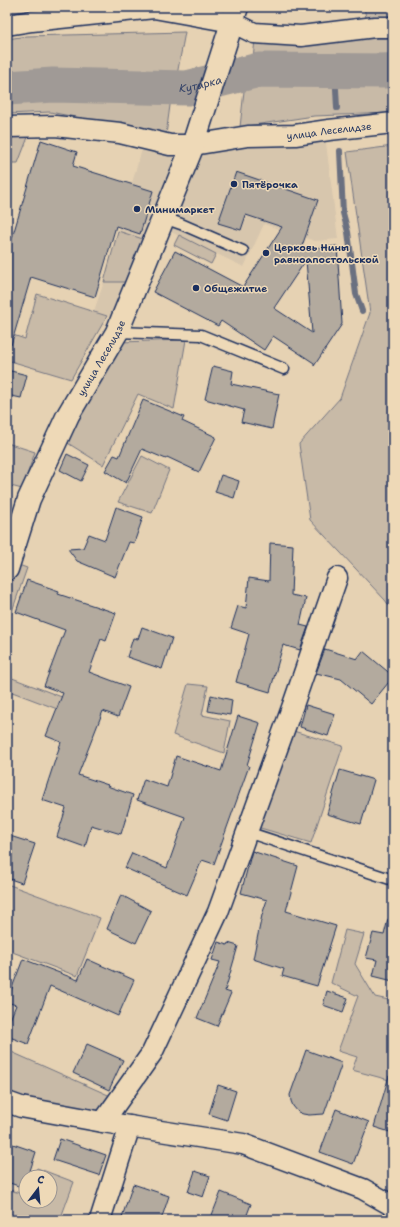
<svg xmlns="http://www.w3.org/2000/svg" width="400" height="1227" viewBox="0 0 400 1227" font-family="'Shantell Sans',sans-serif">
<style>
.built{fill:#d7c6ad}
.green{fill:#c8baa7;stroke:#727482}
.lines{fill:none;stroke-linecap:round;stroke-linejoin:round}
.stream{stroke:#6b6f80;stroke-width:6}
.river{stroke:#a09a96;stroke-width:35}
.building{fill:#b3aa9e;stroke:#1b2f5e;fill-rule:evenodd}
.lane-casing{stroke:#1b2f5e;stroke-width:13}
.street-casing{stroke:#1b2f5e;stroke-width:23}
.secondary-casing{stroke:#1b2f5e;stroke-width:25}
.lane{stroke:#eed9b7;stroke-width:10}
.street{stroke:#eed9b7;stroke-width:20}
.secondary{stroke:#eed9b7;stroke-width:22}
.poi-dot{fill:#1b2f5e;stroke:#eed9b7;stroke-width:1.5}
.labels{text-anchor:middle;dominant-baseline:central;stroke-width:3;stroke-linejoin:round;paint-order:stroke}
.street-label{font-size:10px;fill:#1b2f5e;stroke:#eed9b7}
.poi-label{font-size:10px;font-weight:bold;fill:#1b2f5e;stroke:#eed9b7;text-anchor:start}
.water-label{font-size:11px;font-style:italic;fill:#364469;stroke:#eed9b7}
</style>
<rect width="100%" height="100%" fill="#e6d2b3"/>
<filter id="ink" filterUnits="userSpaceOnUse"><feTurbulence type="fractalNoise" baseFrequency=".025" numOctaves="2"/><feDisplacementMap in="SourceGraphic" scale="8" xChannelSelector="R" yChannelSelector="G"/><feConvolveMatrix kernelMatrix="1 2 1 2 8 2 1 2 1" color-interpolation-filters="sRGB"/></filter>
<g filter="url(#ink)">
<!-- built -->
<polygon class="built" points="325,135 338,239 315,241 264,224 244,267 171,232 130,322 107,316 94,311 104,282 118,231 139,159 142,150 162,153"/>
<!-- green -->
<g class="green">
<polygon points="364,7 393,7 393,23 367,23"/>
<polygon points="185,32 177,75 121,70 7,75 7,39 27,36"/>
<polygon points="393,38 393,54 253,60 255,39"/>
<polygon points="268,80 393,81 393,113 314,116 240,127 245,82"/>
<polygon points="49,94 171,98 166,135 50,112 7,114 7,96"/>
<polygon points="7,132 30,132 18,163 7,163"/>
<polygon points="393,146 393,611 385,600 310,520 299,444 340,398 370,313 347,152"/>
<polygon points="118,231 146,240 130,282 104,282"/>
<polygon points="179,235 216,254 211,264 174,245"/>
<polygon points="37,294 107,316 71,379 7,360 7,333 25,339"/>
<polygon points="186,340 174,409 138,394 103,465 66,442 119,342"/>
<polygon points="7,443 35,452 22,489 7,485"/>
<polygon points="142,456 169,470 152,513 118,502"/>
<polygon points="13,563 27,568 9,620 7,620 7,582"/>
<polygon points="7,676 93,709 89,721 7,690"/>
<polygon points="188,684 208,686 202,715 230,721 224,753 173,735"/>
<polygon points="290,730 343,746 311,843 257,827"/>
<polygon points="7,884 100,918 77,976 7,950"/>
<polygon points="345,930 364,934 355,964 375,997 393,1001 393,1081 352,1070 357,1057 338,1051 358,996 331,983"/>
<polygon points="7,1050 115,1098 103,1115 22,1097 7,1092"/>
<polygon points="37,1168 74,1182 60,1220 7,1220 7,1189 26,1195 26,1201 50,1201 50,1177 33,1177"/>
</g>
<g class="lines">
<!-- stream -->
<g class="stream">
<polyline points="335,70 337,108"/>
<polyline points="340,151 343,213 348,232 356,294 362,311"/>
</g>
<!-- river -->
<path class="river" id="s1" d="M7,88L53,85L187,88L259,70L393,71"/>
</g>
<!-- building -->
<g class="building">
<polygon points="41,140 77,152 73,166 153,191 140,234 116,226 95,297 31,277 11,345 7,344 7,255"/>
<path d="M236,172L318,200L301,249L337,246L342,324L314,366V363L273,336L264,350L221,321L218,326L153,292L175,251L243,287L282,227L246,215L241,230L218,223ZM306,260L312,333L274,308Z"/>
<polygon points="213,366 233,371 231,384 279,394 272,429 241,422 244,410 205,399"/>
<polygon points="7,370 27,375 21,398 7,395"/>
<polygon points="143,400 184,417 182,421 216,437 199,472 167,457 166,459 142,449 126,483 105,471 114,455 119,457"/>
<polygon points="67,454 89,465 81,481 60,470"/>
<polygon points="221,475 239,481 234,498 215,492"/>
<polygon points="116,507 143,517 134,543 129,542 115,577 77,561 68,549 83,548 89,534 105,540"/>
<polygon points="270,543 293,545 291,595 306,598 300,625 308,627 300,650 283,645 270,692 236,682 249,634 231,628 238,606 246,608 249,578 269,581"/>
<polygon points="27,580 59,591 58,594 116,613 106,641 101,639 89,672 129,687 118,717 103,711 78,775 108,785 107,786 133,795 121,834 91,825 85,847 57,837 66,808 42,800 61,742 46,736 63,693 44,686 65,630 16,612"/>
<polygon points="142,627 172,638 162,669 127,657 133,638 138,639"/>
<polygon points="325,649 357,659 363,651 393,676 393,677 371,704 341,679 316,673"/>
<polygon points="211,695 232,700 230,715 208,711"/>
<polygon points="306,705 335,714 328,736 300,727"/>
<polygon points="238,716 260,723 247,765 249,766 214,864 202,860 187,895 125,868 132,853 167,868 185,817 137,800 144,779 167,787 176,756 221,771"/>
<polygon points="340,770 374,780 361,824 327,814"/>
<polygon points="7,835 35,844 22,883 7,878"/>
<polygon points="252,851 298,866 286,911 336,926 317,986 282,976 284,969 253,959 262,915 267,900 241,893"/>
<polygon points="121,895 151,911 136,943 107,929"/>
<polygon points="388,919 393,920 393,981 373,976 377,960 366,958 373,933 384,935"/>
<polygon points="218,942 227,945 228,943 238,946 225,991 231,993 217,1026 197,1018 220,962 212,960"/>
<polygon points="23,959 78,980 87,959 134,980 118,1016 50,986 28,1044 7,1036 7,1027 16,1005 7,1002 7,1001"/>
<polygon points="327,991 348,998 343,1012 323,1005"/>
<polygon points="87,1044 123,1060 109,1090 73,1073"/>
<polygon points="306,1050 342,1063 324,1114 309,1115 303,1114 298,1112 293,1106 291,1101 290,1095"/>
<polygon points="389,1076 393,1077 393,1133 374,1127"/>
<polygon points="218,1085 236,1091 227,1120 209,1114"/>
<polygon points="336,1109 369,1122 353,1164 320,1152"/>
<polygon points="60,1139 106,1155 99,1175 53,1160"/>
<polygon points="7,1142 36,1152 28,1177 26,1177 26,1182 24,1188 7,1182"/>
<polygon points="195,1171 210,1176 203,1197 188,1192"/>
<polygon points="133,1184 169,1196 161,1220 121,1220"/>
<polygon points="221,1192 251,1204 245,1220 210,1220"/>
</g>
<g class="lines">
<!-- lane casing -->
<g class="lane-casing">
<g id="lane">
<polyline points="164,218 181,224 243,251"/>
<polyline points="117,332 201,335 284,369"/>
<polyline points="247,832 393,880"/>
</g>
</g>
<!-- street casing -->
<g class="street-casing">
<g id="street">
<polyline points="7,25 32,21 154,8 232,22 254,33 301,36 375,27 393,27"/>
<path id="s2" d="M7,127L55,126L120,133L170,145H193L248,136L295,135L329,130L393,123"/>
<polyline points="7,1102 21,1107 103,1122 243,1144 363,1189 393,1206"/>
<polyline points="103,1122 152,1053 218,912 293,705 337,578"/>
<polyline points="100,1220 130,1126"/>
</g>
</g>
<!-- secondary casing -->
<g class="secondary-casing">
<g id="secondary">
<path id="s3" d="M7,569L29,499L68,415L117,332L193,145L237,7"/>
</g>
</g>
<!-- lane -->
<use href="#lane" class="lane"/>
<!-- street -->
<use href="#street" class="street"/>
<!-- secondary -->
<use href="#secondary" class="secondary"/>
</g>
</g>
<!-- markers -->
<g class="poi-dot">
<circle cx="234" cy="184" r="4"/>
<circle cx="137" cy="209" r="4"/>
<circle cx="266" cy="253" r="4"/>
<circle cx="196" cy="288" r="4"/>
</g>
<g class="labels">
<!-- street labels -->
<g class="street-label">
<text stroke="none"><textPath href="#s2" startOffset="325">улица Леселидзе</textPath></text>
<text stroke="none"><textPath href="#s3" startOffset="232">улица Леселидзе</textPath></text>
</g>
<!-- poi labels -->
<g class="poi-label">
<text x="242" y="184">Пятёрочка</text>
<text x="145" y="209">Минимаркет</text>
<text x="274" y="247">Церковь Нины<tspan x="274" dy="12">равноапостольской</tspan></text>
<text x="204" y="288">Общежитие</text>
</g>
<!-- water labels -->
<g class="water-label">
<text stroke="none"><textPath href="#s1" startOffset="194">Кутарка</textPath></text>
</g>
</g>
<!-- margin -->
<rect width="400" height="1227" fill="none" stroke="#eed9b7" stroke-width="24"/>
<rect x="12" y="12" width="376" height="1203" fill="none" stroke="#1b2f5e" stroke-width="1.5" filter="url(#ink)"/>
<!-- north arrow -->
<g transform="translate(38 1189) rotate(16)"><circle r="19" fill="#eed9b7" stroke="#9a9593"/>
<path d="M0-3L7 15L0 10L-7 15Z" fill="#1b2f5e"/>
<text y="-6" font-size="11" font-weight="bold" text-anchor="middle" fill="#1b2f5e">С</text>
</g>
</svg>
